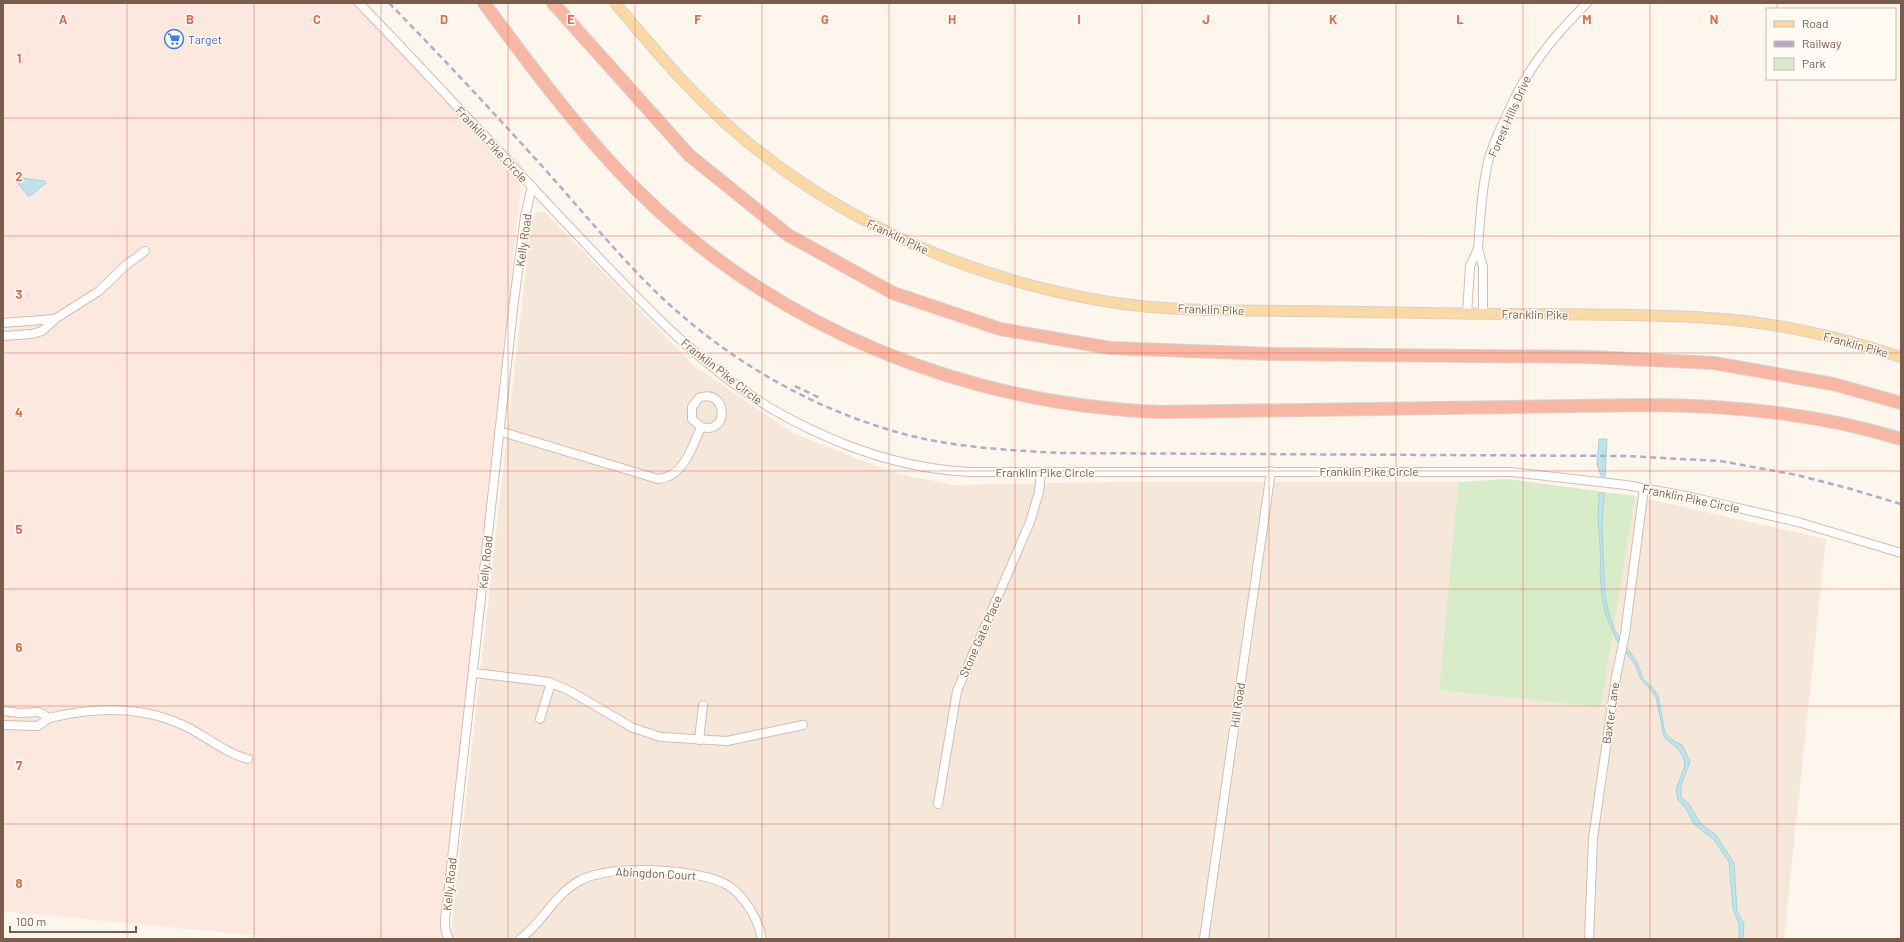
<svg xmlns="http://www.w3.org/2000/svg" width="1904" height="942" viewBox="0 0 1904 942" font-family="Barlow,sans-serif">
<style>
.residential{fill:#f5e8da}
.commercial{fill:#fde8e0}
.green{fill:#d8ecc9}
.water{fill:#bfe3e8;stroke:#a5d3da}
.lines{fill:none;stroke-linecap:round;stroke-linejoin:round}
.minor-casing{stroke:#d1beb0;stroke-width:10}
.major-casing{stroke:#dad1cd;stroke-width:12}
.highway-casing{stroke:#dad1cd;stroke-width:14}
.minor{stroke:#fff;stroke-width:8}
.major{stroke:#fbd9a5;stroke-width:10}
.highway{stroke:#f7b7a3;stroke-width:12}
.rail{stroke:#b9a8c9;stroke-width:2.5;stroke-dasharray:6 4;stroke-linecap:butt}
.grid{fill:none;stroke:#dc6d51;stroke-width:1;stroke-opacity:0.55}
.labels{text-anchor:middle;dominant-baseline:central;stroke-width:3;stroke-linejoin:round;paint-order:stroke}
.shop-label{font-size:12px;fill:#366cbe;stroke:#fffaf3;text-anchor:start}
.street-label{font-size:12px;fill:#7a5c4d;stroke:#fffaf3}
.grid-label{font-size:13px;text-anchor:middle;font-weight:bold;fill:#dc6d51;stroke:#fffaf3;stroke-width:3;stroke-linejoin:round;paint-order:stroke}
</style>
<rect width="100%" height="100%" fill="#fdf6ec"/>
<!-- residential -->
<polygon class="residential" points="544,211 693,365 793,433 891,472 954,485 1110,482 1458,482 1439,690 1601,706 1635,496 1826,539 1784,939 450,939 531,224 536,212"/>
<!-- commercial -->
<polygon class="commercial" points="3,3 360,3 523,166 440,939 293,939 3,911"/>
<!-- green -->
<polygon class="green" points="1507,479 1635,496 1601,707 1439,690 1458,482"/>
<!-- water -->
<g class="water">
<polygon points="21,178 45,181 46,183 30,196 28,196 17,182"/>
<polygon points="1599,439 1607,439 1605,477 1601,476 1597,465"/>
<polygon points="1599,493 1604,493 1602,528 1605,595 1609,614 1615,631 1637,662 1643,679 1652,687 1658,695 1665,733 1674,741 1682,745 1690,761 1681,786 1681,797 1689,804 1701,824 1716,835 1734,863 1737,911 1744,924 1743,939 1739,939 1739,925 1733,908 1729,862 1714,840 1694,824 1686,809 1678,800 1676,789 1685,765 1684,759 1679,750 1664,737 1656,697 1651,690 1641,680 1635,664 1617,641 1606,615 1602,596 1600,571 1601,559 1598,518"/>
</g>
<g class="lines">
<!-- minor casing -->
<g class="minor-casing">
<g id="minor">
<path d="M359,3C429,75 497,150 566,223C630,290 692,361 772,409C796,423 821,435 847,445C888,461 927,470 971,472H1511L1626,485L1691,497L1798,522L1901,553"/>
<path d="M1478,249C1480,222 1481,194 1487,167C1490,150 1497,135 1505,119C1526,70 1550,40 1587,3"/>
<polyline points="1467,314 1470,266 1478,249 1483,267 1483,314"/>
<polyline points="3,323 55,319"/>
<polyline points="3,336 32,334 42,331 55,319 99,291 125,266 145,251"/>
<path d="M499,431L658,479C684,477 692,447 701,427C731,435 727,387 699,398L692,407V419L701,427"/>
<polyline points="474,673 549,682 570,691 633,728 661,737 727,741 803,725"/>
<path d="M3,711L20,713L39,712L49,718C96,707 144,705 189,728C208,738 226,753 248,759"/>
<polyline points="540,719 551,683"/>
<polyline points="3,725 38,726 49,718"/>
<polyline points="699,740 703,705"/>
<polyline points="938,804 957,691 1030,522 1039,492 1041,472"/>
<path d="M449,939C441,928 447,908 448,895L513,309L525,216L532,187"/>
<path d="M520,939C543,923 553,895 581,880C609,864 701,868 729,886C746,898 758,919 762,939"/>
<polyline points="1204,939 1271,471"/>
<polyline points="1589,939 1593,838 1616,677 1625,634 1644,488"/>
</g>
</g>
<!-- major casing -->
<g class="major-casing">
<path id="major" d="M615,3C654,49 693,96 739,135C845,225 974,280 1110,302C1172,312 1236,310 1298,311C1379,312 1461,314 1542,314C1603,315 1664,314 1724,319C1784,324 1843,338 1901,357"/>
</g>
<!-- highway casing -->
<g class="highway-casing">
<g id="highway">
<path d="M484,3C532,68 581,134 638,191C777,329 965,404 1159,412L1644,405C1731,405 1817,413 1901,439"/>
<polyline points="553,3 689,155 788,235 893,293 1000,329 1110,348 1275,354 1590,357 1714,363 1833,384 1901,403"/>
</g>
</g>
<!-- minor -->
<use href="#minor" class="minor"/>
<!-- major -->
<use href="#major" class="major"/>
<!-- highway -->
<use href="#highway" class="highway"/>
<!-- rail -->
<g class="rail">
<path d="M389,3C441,56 492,111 542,166C576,204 608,243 643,279C712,350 798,403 893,431C947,447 1004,450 1060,453L1625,456L1720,461L1797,475L1851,489L1901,504"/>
<polyline points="795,386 822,399"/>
</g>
</g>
<!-- grid -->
<path class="grid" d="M127,3V939M254,3V939M381,3V939M508,3V939M635,3V939M762,3V939M889,3V939M1015,3V939M1142,3V939M1269,3V939M1396,3V939M1523,3V939M1650,3V939M1777,3V9M1777,79V939M3,118H1901M3,236H1901M3,353H1901M3,471H1901M3,589H1901M3,706H1901M3,824H1901"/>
<!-- icons -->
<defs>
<g id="supermarket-ring" transform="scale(1)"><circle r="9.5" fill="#fffaf3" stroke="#3f7fe0" stroke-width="1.5"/><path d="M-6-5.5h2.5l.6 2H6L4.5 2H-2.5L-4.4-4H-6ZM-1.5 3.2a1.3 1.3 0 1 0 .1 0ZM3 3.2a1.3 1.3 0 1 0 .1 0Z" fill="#3f7fe0"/></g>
</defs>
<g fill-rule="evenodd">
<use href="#supermarket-ring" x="174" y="39"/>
</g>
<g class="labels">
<!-- shop labels -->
<g class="shop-label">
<text x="188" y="39">Target</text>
</g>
<!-- street labels -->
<g class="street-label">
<text transform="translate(1509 116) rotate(-66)">Forest Hills Drive</text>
<text transform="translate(492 144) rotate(47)">Franklin Pike Circle</text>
<text transform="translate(898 236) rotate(25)">Franklin Pike</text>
<text transform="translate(523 240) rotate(-82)">Kelly Road</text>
<text transform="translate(1211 309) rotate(2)">Franklin Pike</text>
<text transform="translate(1535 314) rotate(1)">Franklin Pike</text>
<text transform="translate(1856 344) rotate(15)">Franklin Pike</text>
<text transform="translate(722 371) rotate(38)">Franklin Pike Circle</text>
<text x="1369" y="471">Franklin Pike Circle</text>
<text x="1045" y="472">Franklin Pike Circle</text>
<text transform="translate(1691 498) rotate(12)">Franklin Pike Circle</text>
<text transform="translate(485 562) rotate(-84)">Kelly Road</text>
<text transform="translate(980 636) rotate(-66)">Stone Gate Place</text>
<text transform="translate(1237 705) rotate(-82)">Hill Road</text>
<text transform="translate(1610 713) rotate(-82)">Baxter Lane</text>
<text transform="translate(656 873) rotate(3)">Abingdon Court</text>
<text transform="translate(449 884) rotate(-84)">Kelly Road</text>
</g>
</g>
<g class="grid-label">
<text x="63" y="24">A</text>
<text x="190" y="24">B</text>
<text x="317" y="24">C</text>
<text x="444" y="24">D</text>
<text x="571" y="24">E</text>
<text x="698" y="24">F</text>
<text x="825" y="24">G</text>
<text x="952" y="24">H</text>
<text x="1079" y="24">I</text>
<text x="1206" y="24">J</text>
<text x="1333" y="24">K</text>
<text x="1460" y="24">L</text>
<text x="1587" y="24">M</text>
<text x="1714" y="24">N</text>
<text x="19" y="63">1</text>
<text x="19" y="181">2</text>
<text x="19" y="299">3</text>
<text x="19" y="417">4</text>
<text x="19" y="534">5</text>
<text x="19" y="652">6</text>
<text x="19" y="770">7</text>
<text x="19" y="888">8</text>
</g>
<!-- border -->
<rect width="1904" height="942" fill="none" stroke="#7a5c4d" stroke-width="8"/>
<!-- legend -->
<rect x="1766" y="8" width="130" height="72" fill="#fffaf3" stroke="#cabbb1"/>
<rect x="1774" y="21" width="20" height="6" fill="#fbd9a5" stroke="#cabbb1"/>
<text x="1802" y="28" font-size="12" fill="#7a5c4d">Road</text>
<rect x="1774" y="41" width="20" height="6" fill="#b9a8c9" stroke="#cabbb1"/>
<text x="1802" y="48" font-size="12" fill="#7a5c4d">Railway</text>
<rect x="1774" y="58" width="20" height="12" fill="#d8ecc9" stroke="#cabbb1"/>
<text x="1802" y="68" font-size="12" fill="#7a5c4d">Park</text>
<!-- scale -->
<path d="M10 926v6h126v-6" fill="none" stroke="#7a5c4d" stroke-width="2"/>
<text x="16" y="926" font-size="12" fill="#7a5c4d" stroke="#fffaf3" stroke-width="3" paint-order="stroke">100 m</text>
</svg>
